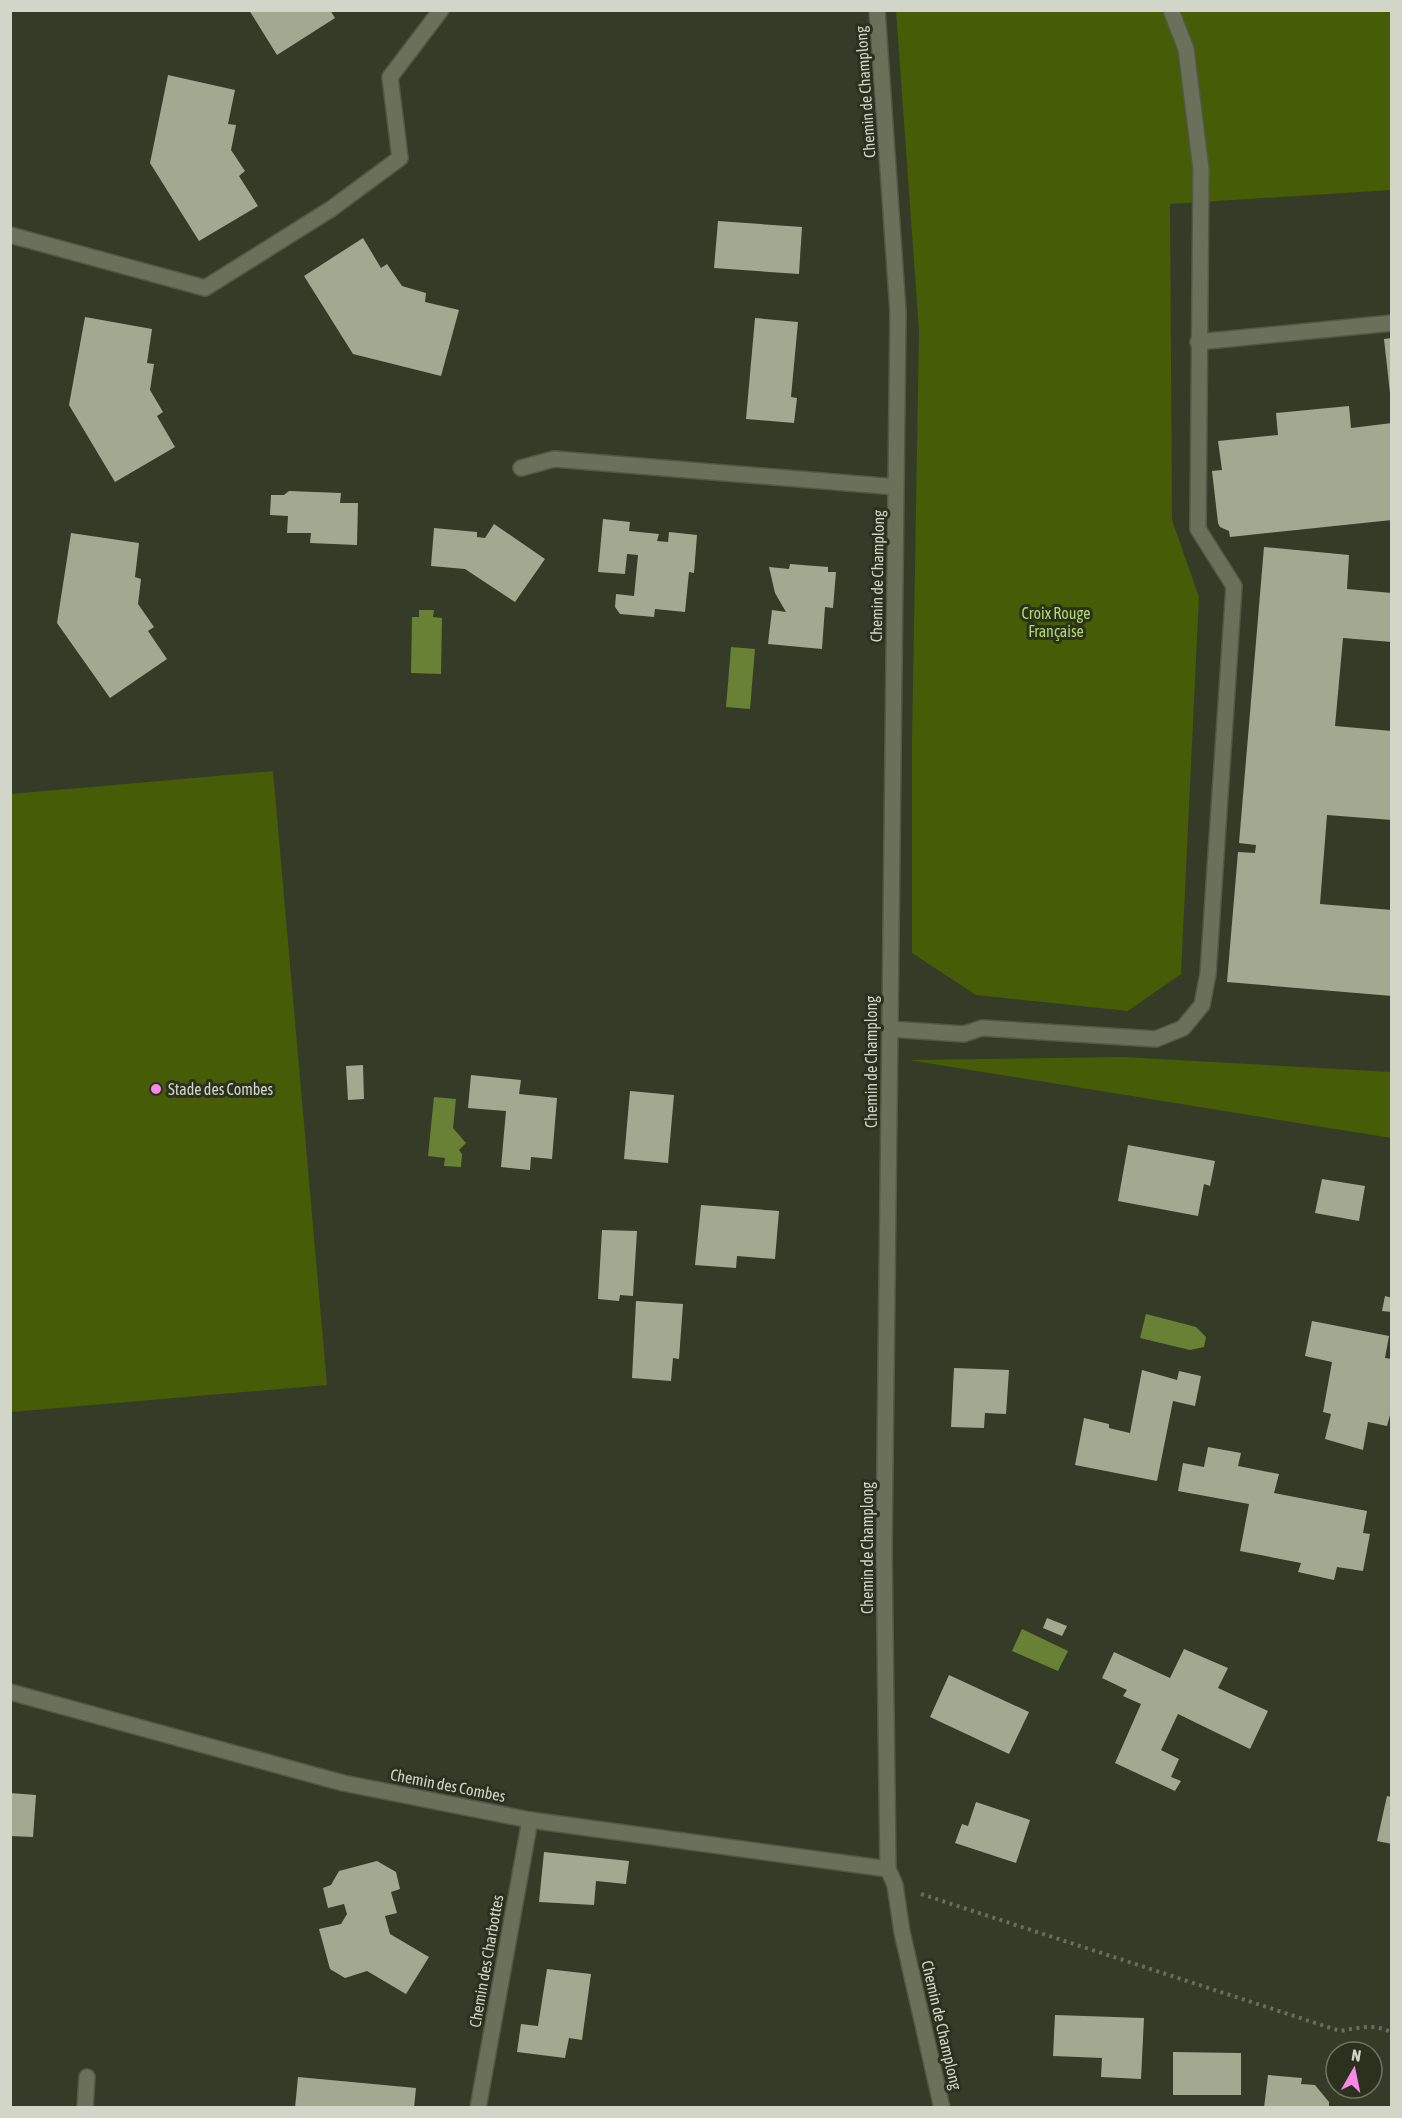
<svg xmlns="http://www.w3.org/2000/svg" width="1402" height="2118" viewBox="0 0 1402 2118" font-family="'Asap Condensed',sans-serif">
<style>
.green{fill:#465c06}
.water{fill:#698134}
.building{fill:#a1aa91}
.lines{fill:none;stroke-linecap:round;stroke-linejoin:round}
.lane-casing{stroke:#525846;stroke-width:18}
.street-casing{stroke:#525846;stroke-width:18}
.path{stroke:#686e5c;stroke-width:4;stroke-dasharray:3 4.5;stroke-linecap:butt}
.lane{stroke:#69715a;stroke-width:15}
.street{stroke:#69715a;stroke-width:15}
.poi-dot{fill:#fb87e6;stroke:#2a311c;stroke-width:2}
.labels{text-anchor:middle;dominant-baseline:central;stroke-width:6;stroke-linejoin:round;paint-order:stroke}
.street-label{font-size:16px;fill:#d1d6c9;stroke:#2a311c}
.park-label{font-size:16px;fill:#b5d76e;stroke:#2a311c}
.poi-label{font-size:16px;fill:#d1d6c9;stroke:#2a311c;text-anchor:start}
</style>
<rect width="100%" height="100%" fill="#343b26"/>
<!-- green -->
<g class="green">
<polygon points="896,11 1391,11 1391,190 1170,204 1172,520 1199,597 1181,974 1128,1011 976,995 912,953 912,741 919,331"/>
<polygon points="273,771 327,1385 11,1412 11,794"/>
<polygon points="1124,1057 1391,1072 1391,1138 909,1060"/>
</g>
<!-- water -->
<g class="water">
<polygon points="419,610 434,610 433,617 442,618 441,674 411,673 412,617 419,617"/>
<polygon points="731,647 755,649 750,709 726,707"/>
<polygon points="434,1097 456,1099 453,1128 466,1143 459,1150 462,1154 461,1167 444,1166 445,1158 428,1156"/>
<polygon points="1146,1314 1196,1327 1206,1337 1204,1347 1190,1350 1140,1338"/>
<polygon points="1022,1629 1068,1651 1058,1671 1012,1651"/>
</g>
<!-- building -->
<g class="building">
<polygon points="249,10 330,10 335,18 277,55"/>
<polygon points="168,75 235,90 228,124 236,125 231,150 245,171 239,176 258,206 199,241 150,163"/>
<polygon points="718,221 802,227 799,274 714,268"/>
<polygon points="363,238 381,268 387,264 402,286 426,293 425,302 459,310 441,376 353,354 304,276"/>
<polygon points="85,317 152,329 147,363 154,364 150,390 163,412 157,416 175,447 115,482 69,405"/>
<polygon points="755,318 798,322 791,397 797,398 794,423 746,419"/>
<polygon points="1392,338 1392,393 1390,393 1384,339"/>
<polygon points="1349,406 1351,428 1392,423 1392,520 1230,537 1229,531 1220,527 1218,523 1212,471 1222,470 1218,441 1278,435 1276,413"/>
<polygon points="289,491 341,493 340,503 358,503 357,545 310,543 311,533 287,533 288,516 270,515 271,495 284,495"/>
<polygon points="603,519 630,522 629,531 659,534 657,541 668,542 669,532 697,535 694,573 689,572 685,612 655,609 654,617 620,614 615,607 616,594 634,596 638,555 627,554 625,574 598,572"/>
<polygon points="494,524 545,559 515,602 465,569 431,566 434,528 477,532 477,537 485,538"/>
<polygon points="71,533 139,543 135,577 141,579 138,604 154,627 148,631 167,659 110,698 57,623"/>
<polygon points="1264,547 1349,555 1347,589 1392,593 1392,642 1343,638 1335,726 1392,731 1392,820 1327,815 1320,904 1392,910 1392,996 1227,982 1238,852 1255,853 1256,845 1239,843"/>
<polygon points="790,564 828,567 828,572 836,572 833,608 825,607 822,649 768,644 772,610 786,612 775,593 769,567 789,569"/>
<polygon points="363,1065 364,1099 348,1100 346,1066"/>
<polygon points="471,1075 521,1080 519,1094 557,1098 552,1159 531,1157 530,1170 501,1167 506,1111 468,1108"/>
<polygon points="630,1091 674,1095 668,1163 624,1159"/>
<polygon points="1128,1145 1215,1161 1210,1186 1204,1184 1198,1216 1118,1201"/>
<polygon points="1322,1179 1365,1186 1359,1221 1315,1213"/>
<polygon points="701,1205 779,1211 775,1259 737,1256 736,1268 695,1265"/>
<polygon points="602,1230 637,1231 633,1296 620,1295 619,1301 598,1299"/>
<polygon points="1385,1296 1392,1298 1392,1312 1382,1311"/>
<polygon points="636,1301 683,1304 679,1359 673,1358 671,1381 632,1378"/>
<polygon points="1312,1321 1389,1336 1385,1358 1392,1359 1392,1408 1387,1426 1368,1422 1363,1450 1325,1439 1331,1414 1323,1412 1332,1362 1305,1356"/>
<polygon points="954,1368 1009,1370 1006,1414 985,1413 984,1428 951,1427"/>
<polygon points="1142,1370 1177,1380 1179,1371 1201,1376 1195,1406 1173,1401 1157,1481 1075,1465 1084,1418 1109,1424 1109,1428 1130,1433"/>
<polygon points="1208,1447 1241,1453 1238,1466 1279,1474 1274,1493 1367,1511 1363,1533 1370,1534 1363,1571 1337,1567 1334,1580 1298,1572 1301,1563 1240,1551 1249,1504 1178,1491 1183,1463 1204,1467"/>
<polygon points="1047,1618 1067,1626 1062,1636 1043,1628"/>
<polygon points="1184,1649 1228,1668 1218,1688 1268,1711 1250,1749 1178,1714 1161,1750 1179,1759 1171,1777 1181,1781 1175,1791 1115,1763 1141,1704 1123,1696 1127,1690 1102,1678 1114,1652 1170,1678"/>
<polygon points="949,1675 1029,1712 1009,1754 930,1717"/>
<polygon points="10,1793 36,1795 33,1837 10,1836"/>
<polygon points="1387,1796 1392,1797 1392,1844 1377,1841"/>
<polygon points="976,1802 1030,1820 1016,1863 955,1843 962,1824 968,1826"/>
<polygon points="544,1852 629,1861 626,1884 596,1881 594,1905 539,1902"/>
<polygon points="377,1861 396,1872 400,1889 391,1892 397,1913 385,1916 390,1934 429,1957 406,1994 367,1971 345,1978 330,1969 319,1929 341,1924 347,1914 344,1904 328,1908 323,1888 331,1885 339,1871"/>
<polygon points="547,1969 591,1974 582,2040 569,2038 565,2058 517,2052 521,2024 538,2026"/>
<polygon points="1055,2015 1144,2018 1141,2079 1101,2077 1102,2058 1053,2056"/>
<polygon points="1173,2052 1241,2053 1241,2095 1173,2095"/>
<polygon points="1268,2075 1302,2078 1301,2084 1315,2085 1329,2102 1329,2108 1264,2108"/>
<polygon points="298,2077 416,2088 414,2108 295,2108"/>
</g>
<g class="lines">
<!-- lane casing -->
<g class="lane-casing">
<g id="lane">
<polyline points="10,235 205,288 331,209 400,158 390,77 441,10"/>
<polyline points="1198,342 1392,323"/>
<polyline points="521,468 554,459 896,487"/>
<polyline points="889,1029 964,1034 982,1028 1156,1039 1183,1028 1202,1005 1208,974 1234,586 1198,529 1201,169 1186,49 1171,10"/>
</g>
</g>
<!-- street casing -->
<g class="street-casing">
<g id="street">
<polyline points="877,10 898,312 884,1550 888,1869 895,1885 902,1932 942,2108"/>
<polyline points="10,1692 343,1783 530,1820 888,1869"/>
<polyline points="85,2108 87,2077"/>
<polyline points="478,2108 530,1820"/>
</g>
</g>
<!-- path -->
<path class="path" d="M921,1894L1340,2031C1357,2028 1376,2023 1392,2033"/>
<!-- lane -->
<use href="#lane" class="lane"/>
<!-- street -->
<use href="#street" class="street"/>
</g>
<!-- markers -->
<circle class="poi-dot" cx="156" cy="1089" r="6"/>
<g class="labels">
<!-- street labels -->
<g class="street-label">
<text transform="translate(865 92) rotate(-94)">Chemin de Champlong</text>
<text transform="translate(877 576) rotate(-89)">Chemin de Champlong</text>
<text transform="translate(871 1062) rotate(-90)">Chemin de Champlong</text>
<text transform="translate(867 1548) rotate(-90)">Chemin de Champlong</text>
<text transform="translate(448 1785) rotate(11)">Chemin des Combes</text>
<text transform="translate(486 1961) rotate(-80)">Chemin des Charbottes</text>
<text transform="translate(942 2025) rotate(77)">Chemin de Champlong</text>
</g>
<!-- park labels -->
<g class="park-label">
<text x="1056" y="613">Croix Rouge<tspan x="1056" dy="18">Française</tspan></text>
</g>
<!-- poi labels -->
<g class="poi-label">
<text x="168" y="1089">Stade des Combes</text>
</g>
</g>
<!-- border -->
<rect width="1402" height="2118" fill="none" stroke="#d1d6c9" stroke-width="24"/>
<!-- north arrow -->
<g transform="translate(1354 2070) rotate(9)"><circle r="28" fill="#2a311c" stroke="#6d7361" stroke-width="1.5"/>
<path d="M0-4.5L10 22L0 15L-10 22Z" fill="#fb87e6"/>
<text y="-9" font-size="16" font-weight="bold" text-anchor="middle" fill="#d1d6c9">N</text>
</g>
</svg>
